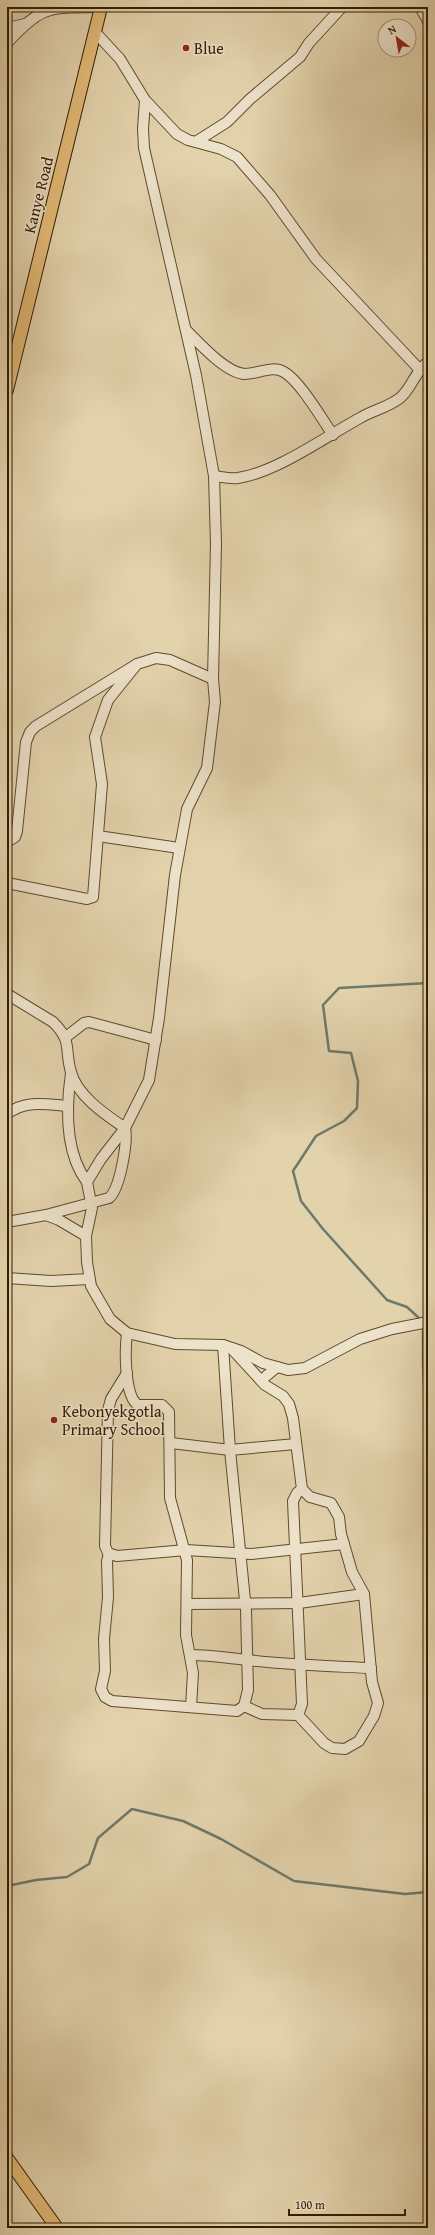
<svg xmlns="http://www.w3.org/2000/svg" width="435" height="2235" viewBox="0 0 435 2235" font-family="'Gentium Book Plus',serif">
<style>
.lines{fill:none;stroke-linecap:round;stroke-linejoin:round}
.stream{stroke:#6e7969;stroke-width:2.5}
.minor-casing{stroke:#5f4a2d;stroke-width:12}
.major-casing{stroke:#331c02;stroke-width:14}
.minor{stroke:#ede2ca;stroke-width:10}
.major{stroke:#e2ba76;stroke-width:12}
.poi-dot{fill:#8f2418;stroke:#ede2ca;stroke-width:1.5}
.labels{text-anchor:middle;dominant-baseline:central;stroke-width:3;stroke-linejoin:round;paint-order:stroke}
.poi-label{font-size:16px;fill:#331c02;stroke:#ede2ca;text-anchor:start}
.street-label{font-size:16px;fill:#331c02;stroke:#ede2ca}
</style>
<rect width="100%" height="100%" fill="#e3d3ad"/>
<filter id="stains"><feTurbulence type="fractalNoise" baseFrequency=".005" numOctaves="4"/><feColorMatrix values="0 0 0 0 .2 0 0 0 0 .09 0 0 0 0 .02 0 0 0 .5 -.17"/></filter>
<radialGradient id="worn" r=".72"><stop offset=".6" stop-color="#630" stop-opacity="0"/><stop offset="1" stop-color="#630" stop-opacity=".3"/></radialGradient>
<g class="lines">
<!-- stream -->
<g class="stream">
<polyline points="421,1320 407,1307 387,1300 323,1229 301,1201 293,1171 316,1136 344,1121 357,1108 358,1081 351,1053 329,1051 323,1005 339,988 428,983"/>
<polyline points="423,1326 423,1364 428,1477"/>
<polyline points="7,1886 36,1880 67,1877 89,1864 98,1838 132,1809 183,1821 221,1839 294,1881 405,1894 428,1892"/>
</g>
<!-- minor casing -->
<g class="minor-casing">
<g id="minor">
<polyline points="420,7 428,21"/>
<polyline points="7,28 25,24"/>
<polyline points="95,32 120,59 145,100 177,134 188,140 221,149 237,157 270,195 316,259 420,370"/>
<path d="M7,43C43,4 49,8 100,7"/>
<polyline points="145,100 143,129 144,148 196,375 214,476 216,544 213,679 215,702 207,768 187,809 175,875 159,1018 149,1080 125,1128 101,1159 87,1182 92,1208 86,1236 87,1262 91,1286 110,1319 127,1333 175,1344 223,1345 241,1351 263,1363 288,1370 305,1368 360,1339 392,1329 428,1322"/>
<polyline points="197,141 227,122 250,99 300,57 309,43 342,7"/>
<path d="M187,331C200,344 226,373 245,374C258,374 272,365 284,372C300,381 322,419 333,435"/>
<path d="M214,476C222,477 230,479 238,478C277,472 325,437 360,418C373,410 387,408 400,398C412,388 415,371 428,362"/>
<polyline points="98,836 179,848"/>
<polyline points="7,842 15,837 17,831 26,742 30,732 36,726 137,664 156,658 170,660 213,679"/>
<polyline points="7,883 87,899 93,897 102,784 95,737 108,700 137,664"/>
<path d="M7,994L53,1022C73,1042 64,1048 71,1072C77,1096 106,1115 125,1128C128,1142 120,1189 109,1198L46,1215L7,1222"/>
<polyline points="66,1037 84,1023 89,1022 156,1040"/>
<path d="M71,1073C66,1108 65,1153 87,1182"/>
<path d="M7,1114C25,1100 45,1104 67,1106"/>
<polyline points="46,1215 59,1220 86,1236"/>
<polyline points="7,1278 51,1281 89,1279"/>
<path d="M127,1333C125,1349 124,1396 138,1405H162L169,1412L170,1498L187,1560L186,1635L193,1673L191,1707"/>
<polyline points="231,1348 265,1385 283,1396 289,1404 293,1418 302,1489 310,1497 331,1503 339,1517 341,1534 352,1572 364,1594 372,1682 378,1703 374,1716 359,1741 345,1749 332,1748 324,1743 298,1715 262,1714 244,1706"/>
<polyline points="127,1373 111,1399 108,1410 105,1546 108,1553 117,1556 186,1550 251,1554 344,1544"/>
<polyline points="265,1377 277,1367"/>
<polyline points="171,1443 230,1450 296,1444"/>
<polyline points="109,1554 107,1561 108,1597 104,1639 105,1671 101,1689 105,1697 112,1701 237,1711 244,1706 248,1690 246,1610 230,1450 223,1345"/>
<polyline points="188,1604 299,1603 364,1594"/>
<path d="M190,1655C210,1655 228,1658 248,1660C289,1665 330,1666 371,1668"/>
<polyline points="298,1715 302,1704 293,1501 297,1493 302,1489"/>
</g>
</g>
<!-- major casing -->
<g class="major-casing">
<g id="major">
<polyline points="7,390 101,7"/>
<polyline points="7,2158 57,2228"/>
</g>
</g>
<!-- minor -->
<use href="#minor" class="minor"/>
<!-- major -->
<use href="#major" class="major"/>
</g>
<!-- markers -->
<g class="poi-dot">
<circle cx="186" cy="48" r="4"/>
<circle cx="54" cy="1420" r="4"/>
</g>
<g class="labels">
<!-- poi labels -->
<g class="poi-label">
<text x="194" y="48">Blue</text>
<text x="62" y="1411">Kebonyekgotla<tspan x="62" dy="18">Primary School</tspan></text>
</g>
<!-- street labels -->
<g class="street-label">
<text transform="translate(38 195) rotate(-76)">Kanye Road</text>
</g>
</g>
<!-- margin -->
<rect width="435" height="2235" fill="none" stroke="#e3d3ad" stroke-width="24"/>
<rect x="8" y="8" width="419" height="2219" fill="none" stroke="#331c02" stroke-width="2"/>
<rect x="12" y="12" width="411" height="2211" fill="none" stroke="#331c02"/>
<!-- north arrow -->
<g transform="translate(397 38) rotate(329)"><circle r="19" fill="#ede2ca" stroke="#a3937a"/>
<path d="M0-3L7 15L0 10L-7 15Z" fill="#8f2418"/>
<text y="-6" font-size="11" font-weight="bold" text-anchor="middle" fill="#331c02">N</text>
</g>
<!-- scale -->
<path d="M289 2209v6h116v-6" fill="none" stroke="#331c02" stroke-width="2"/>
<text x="295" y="2209" font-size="12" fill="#331c02" stroke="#ede2ca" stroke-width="3" paint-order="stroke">100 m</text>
<rect width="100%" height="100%" filter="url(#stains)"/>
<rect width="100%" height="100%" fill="url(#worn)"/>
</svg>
